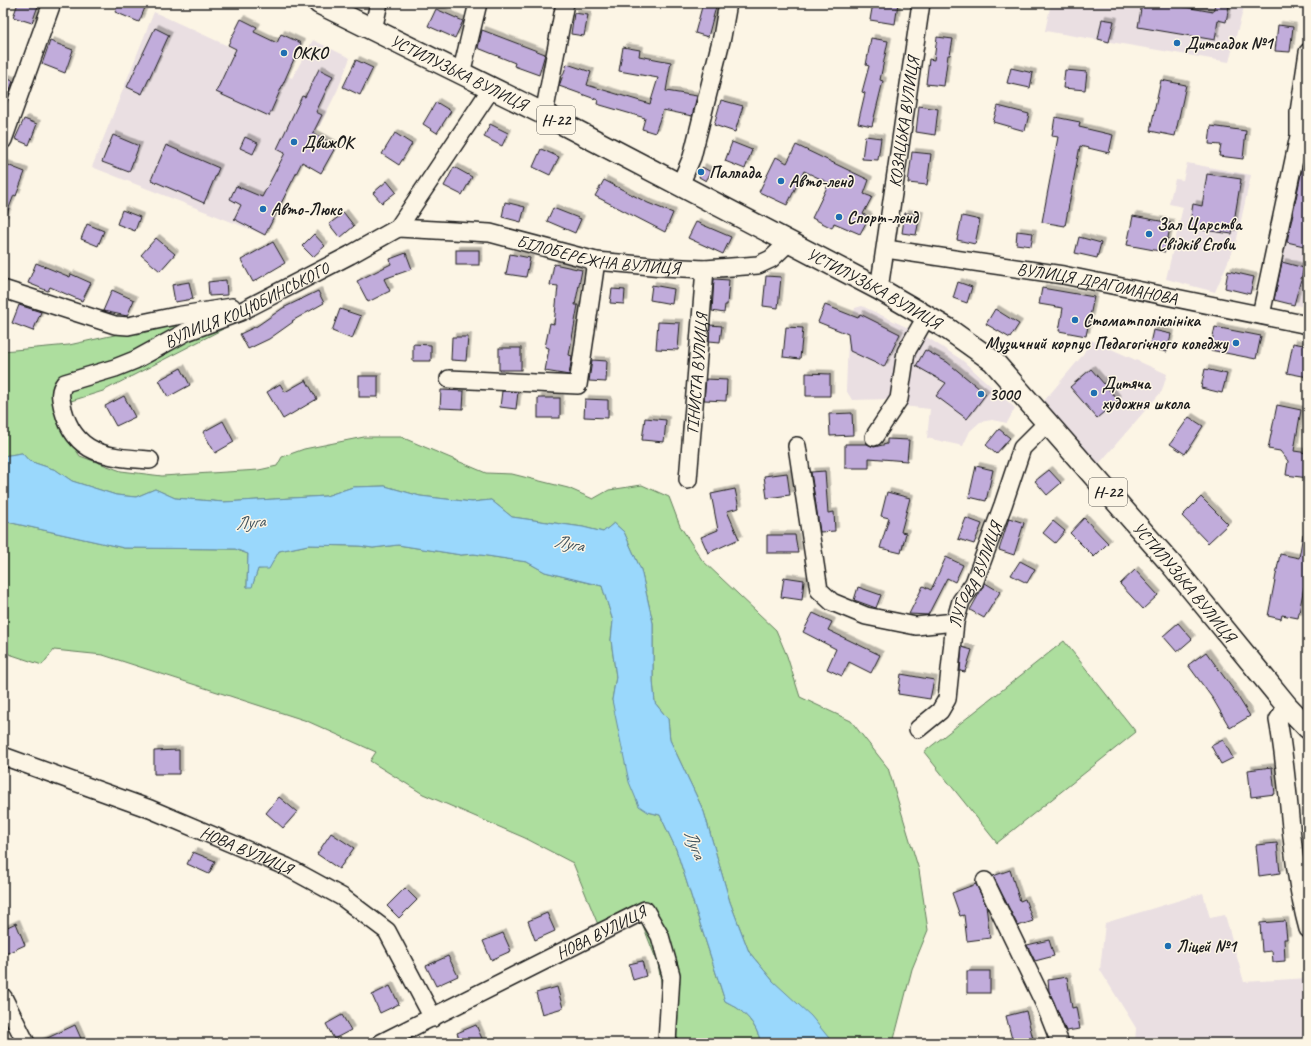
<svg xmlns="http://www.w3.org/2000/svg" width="1311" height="1046" viewBox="0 0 1311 1046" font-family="Caveat,sans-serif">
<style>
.built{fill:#eadfe2}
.green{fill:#adde9e;stroke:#647d5d}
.water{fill:#9ad8fc;stroke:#688da2}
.building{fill:#c1acdb;stroke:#1c1c1c;filter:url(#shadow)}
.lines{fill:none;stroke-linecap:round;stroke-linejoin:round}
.minor-casing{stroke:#1c1c1c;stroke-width:20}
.major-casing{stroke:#1c1c1c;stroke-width:24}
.minor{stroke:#fcf5e5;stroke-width:17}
.major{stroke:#fcf5e5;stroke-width:21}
.poi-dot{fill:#1f6fb2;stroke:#fcf5e5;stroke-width:1.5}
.labels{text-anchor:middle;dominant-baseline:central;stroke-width:3;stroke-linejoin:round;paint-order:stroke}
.shield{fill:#fcf5e5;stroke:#5f5d58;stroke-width:1}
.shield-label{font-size:16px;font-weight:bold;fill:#1c1c1c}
.poi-label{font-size:17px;font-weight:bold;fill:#1c1c1c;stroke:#fcf5e5;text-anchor:start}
.street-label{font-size:17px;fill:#1c1c1c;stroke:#fcf5e5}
.water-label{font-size:18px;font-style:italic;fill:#42545f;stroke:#fcf5e5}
</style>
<defs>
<filter id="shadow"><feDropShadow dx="3.5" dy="-3.5" stdDeviation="0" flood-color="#0004"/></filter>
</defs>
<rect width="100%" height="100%" fill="#fcf5e5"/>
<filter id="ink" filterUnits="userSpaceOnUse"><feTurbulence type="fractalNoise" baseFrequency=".025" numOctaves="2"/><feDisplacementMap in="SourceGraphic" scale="8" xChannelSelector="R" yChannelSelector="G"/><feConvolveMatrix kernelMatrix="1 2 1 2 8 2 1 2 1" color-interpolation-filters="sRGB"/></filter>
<g filter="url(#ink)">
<!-- built -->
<g class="built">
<polygon points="1051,3 1245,3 1229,62 1045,31"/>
<polygon points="154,12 228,46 292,78 313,40 350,58 338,89 265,235 92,167"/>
<polygon points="1308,133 1308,308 1269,298"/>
<polygon points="1187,163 1251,175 1236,243 1215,292 1166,279 1183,207 1169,204 1175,179 1183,180"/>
<polygon points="862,306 925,336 962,360 1015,408 1007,423 992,420 980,422 970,431 963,446 927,438 930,409 903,406 891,399 852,400 846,390 848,339 855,308"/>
<polygon points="1091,340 1167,374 1162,391 1098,465 1044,401 1082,356"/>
<polygon points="1203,893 1210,918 1225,915 1244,982 1308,978 1308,1043 1135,1043 1136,1028 1100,970 1105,923"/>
</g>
<!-- green -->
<g class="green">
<polygon points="215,313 223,329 103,391 55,406 64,432 80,456 121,471 162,476 259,470 277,466 282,457 304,449 364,437 401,437 486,473 512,474 568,488 593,499 609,490 642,485 669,497 680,526 702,560 776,630 787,656 800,697 851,721 888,768 919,870 928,930 912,969 893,1043 833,1043 773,981 749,952 730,902 704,812 670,740 668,719 655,703 653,681 653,623 641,570 624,532 614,523 603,532 583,527 512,517 491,500 472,502 420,496 385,486 353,487 326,496 224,502 175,498 155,489 136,497 116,495 72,481 56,470 29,461 22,453 3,456 3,351 69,345"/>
<path d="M3,521L124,548L235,549L248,554L247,587L252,586L258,569L269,568L279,551L308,545L359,546L373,548L398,545L461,555L474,554L527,562L545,572L602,586L613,621L611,640L616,677L612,700L648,812L660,815L676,849L725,1001C744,1010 756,1023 761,1043H659L663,993L658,964L642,923L630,925L603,937L573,863L525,838L423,794L370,761L376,752L307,721L103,655L54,650L42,665L3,652Z"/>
<polygon points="1064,641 1136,732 997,843 924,752"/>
</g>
<!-- water -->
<path class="water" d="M22,453L29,461L56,470L72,481L116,495L136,497L155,489L175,498L224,502L326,496L353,487L385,486L420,496L472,502L491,500L512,517L583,527L603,532L614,523L624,532L641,570L653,623V681L655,703L668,719L670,740L704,812L730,902L749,952L773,981L811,1016L833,1043H761C756,1023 744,1010 725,1001L676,849L660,815L648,812L639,806L629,782L612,700L616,677L611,640L613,621L602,586L545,572L527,562L474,554L461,555L398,545L373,548L359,546L308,545L279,551L269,569H258L252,587H247L248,554L235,549L124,548L3,521V456Z"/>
<!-- building -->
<g class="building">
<polygon points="18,3 39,3 32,23 13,17"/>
<polygon points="119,3 147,3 139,22 115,12"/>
<polygon points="703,3 717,3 708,37 695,33"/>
<polygon points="873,3 898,3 895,24 870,20"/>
<polygon points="1142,3 1163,3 1213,12 1215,4 1229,6 1226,22 1218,20 1215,40 1138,27"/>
<polygon points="436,9 463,21 455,38 428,26"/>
<polygon points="574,13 588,15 584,36 571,34"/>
<polygon points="241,19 257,27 254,32 277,43 281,34 301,43 269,116 216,92 236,49 228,45"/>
<polygon points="1102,19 1114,21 1109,42 1098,39"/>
<polygon points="1278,25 1293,27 1290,52 1275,51"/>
<polygon points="155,28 169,35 142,94 127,87"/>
<polygon points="482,30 545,54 539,75 514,66 515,63 478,48"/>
<polygon points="937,37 953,39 950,55 948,55 944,86 926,84 929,59 934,60"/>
<polygon points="871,38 888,41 880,80 883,81 872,126 858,123 865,93 862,92 869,66 866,65"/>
<polygon points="50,41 73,50 65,73 42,64"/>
<polygon points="623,47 640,50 639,56 671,62 666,91 697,96 692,116 663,110 655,133 642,129 645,118 597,104 598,100 559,86 567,64 591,72 587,85 650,104 658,78 619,71"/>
<polygon points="356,60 373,68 360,95 343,87"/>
<polygon points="1011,68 1033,73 1030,88 1007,83"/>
<polygon points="319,69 333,76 316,112 322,115 313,133 336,146 321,173 302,162 265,235 234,219 241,205 230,199 236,186 262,197 285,153 277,149 302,96 305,97"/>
<polygon points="1065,70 1087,72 1085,90 1063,88"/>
<polygon points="3,77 13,81 6,101 3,99"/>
<polygon points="1161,80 1186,85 1175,136 1150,131"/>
<polygon points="721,100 743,106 735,132 714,125"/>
<polygon points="436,102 451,111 437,133 423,124"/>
<polygon points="919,106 938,109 935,135 916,132"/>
<polygon points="998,106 1029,114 1025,131 993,122"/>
<polygon points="1055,117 1080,122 1079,127 1113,135 1109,153 1080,146 1065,226 1042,222 1058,137 1052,136"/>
<polygon points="24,119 37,124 29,145 15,139"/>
<polygon points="490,124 508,133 502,146 484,137"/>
<polygon points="1211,126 1246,131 1243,159 1219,156 1221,145 1209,144"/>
<polygon points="395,133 412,144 399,165 382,154"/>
<polygon points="113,135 139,146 129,172 102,162"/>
<polygon points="865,136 881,138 878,160 862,159"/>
<polygon points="245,137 258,143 253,154 240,148"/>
<polygon points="732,142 752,150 745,169 725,161"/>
<polygon points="166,145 219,168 204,203 151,180"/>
<polygon points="796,145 869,180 864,194 872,197 863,214 869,217 860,234 834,223 832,228 812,218 829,183 804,171 787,205 759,192 776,157 787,163"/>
<polygon points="541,149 559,157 550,175 533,167"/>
<polygon points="1306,150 1308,151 1308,247 1287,242"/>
<polygon points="912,152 931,154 927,185 908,183"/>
<polygon points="5,164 25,172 16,196 14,195 4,221 3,170"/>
<polygon points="454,167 472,177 462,195 444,186"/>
<polygon points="702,167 711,172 706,181 699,177"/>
<polygon points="1207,174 1241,179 1232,234 1189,228 1193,204 1202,206"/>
<polygon points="604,180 648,203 673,213 665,232 595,196"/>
<polygon points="387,181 396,192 382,203 373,193"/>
<polygon points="505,202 525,207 521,222 502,217"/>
<polygon points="553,208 581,219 575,233 547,221"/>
<polygon points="122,210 140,217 135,231 117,224"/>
<polygon points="344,213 354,226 340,238 329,224"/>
<polygon points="905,213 920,215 916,235 902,233"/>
<polygon points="962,216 980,220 975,244 957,240"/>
<polygon points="1133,216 1171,223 1165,252 1127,245"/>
<polygon points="696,222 731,237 723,254 688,238"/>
<polygon points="87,224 104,231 98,246 81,239"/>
<polygon points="1017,231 1033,233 1031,246 1016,244"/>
<polygon points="314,234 325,246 313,257 302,246"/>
<polygon points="1079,237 1101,243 1097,258 1075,253"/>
<polygon points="156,238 175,254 160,271 141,255"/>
<polygon points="273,242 285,263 253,282 241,260"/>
<rect x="456" y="250" width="23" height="15"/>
<polygon points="406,253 412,269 384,279 390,291 368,302 357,281 391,264 390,259"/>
<polygon points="510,254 530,258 526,277 506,274"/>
<polygon points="1282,262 1304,268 1294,305 1274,300"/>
<polygon points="36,263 70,277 71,274 91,283 82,301 50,287 48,291 28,283"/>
<polygon points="554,264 582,270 575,305 578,305 569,355 572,356 569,375 545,371 549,348 545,347 550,323 554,324 558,286 550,285"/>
<polygon points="1228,271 1254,277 1250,294 1225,288"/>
<polygon points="766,276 781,277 778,308 763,306"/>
<polygon points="714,279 729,280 727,305 725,305 724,313 712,311"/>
<polygon points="226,280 227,295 209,296 208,282"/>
<polygon points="189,282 193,299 175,302 172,285"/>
<polygon points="958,282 972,287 967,303 953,298"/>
<polygon points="652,285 674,289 672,304 650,300"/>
<polygon points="1042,288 1094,297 1086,336 1059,331 1063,308 1039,304"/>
<polygon points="612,289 625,290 624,304 610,303"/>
<polygon points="112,290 134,300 127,316 103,311"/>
<polygon points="318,291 324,303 292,321 293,322 269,339 248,349 240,334 257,326 283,308"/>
<polygon points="19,305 41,312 33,331 12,323"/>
<polygon points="825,305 858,318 860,314 900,334 884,367 850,351 848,334 818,322"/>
<polygon points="340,309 361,316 352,339 332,331"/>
<polygon points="995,309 1019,324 1010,338 986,324"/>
<polygon points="658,322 680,323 678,350 656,349"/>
<polygon points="710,325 722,326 720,342 709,341"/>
<polygon points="786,327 803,328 800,359 783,357"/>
<polygon points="1215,327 1261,336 1256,359 1210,350"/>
<polygon points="1153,330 1171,334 1167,352 1149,348"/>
<polygon points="452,337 468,337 466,361 451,360"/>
<polygon points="1293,343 1308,346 1308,377 1287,373"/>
<polygon points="413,344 431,345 431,361 413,361"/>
<rect x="499" y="348" width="22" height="22"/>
<polygon points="925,350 947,362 986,394 967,419 936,396 946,383 916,366"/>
<polygon points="592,360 607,361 606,382 589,381"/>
<polygon points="181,368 190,385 168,397 159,380"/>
<polygon points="1091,369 1118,400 1097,418 1070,387"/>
<polygon points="1205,369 1227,374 1222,393 1201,388"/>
<polygon points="806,373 830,374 830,396 806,396"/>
<rect x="359" y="376" width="19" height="21"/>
<polygon points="706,379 727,380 726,401 704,400"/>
<polygon points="306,380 317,399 283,419 267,392 280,384 285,392"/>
<polygon points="441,390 464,391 463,409 440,408"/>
<polygon points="502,391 518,392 516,409 500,407"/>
<polygon points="124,396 135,417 116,426 105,406"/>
<rect x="538" y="398" width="22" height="20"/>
<polygon points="585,399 608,400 608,418 584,417"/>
<polygon points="1277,405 1301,410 1294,451 1308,453 1308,478 1286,475 1288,461 1280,451 1268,449"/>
<polygon points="852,413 853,435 830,436 829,414"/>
<polygon points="1189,417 1203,426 1185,454 1170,444"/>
<polygon points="645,418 666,420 664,442 642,440"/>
<polygon points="223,421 234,442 215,453 203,432"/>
<polygon points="999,429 1010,438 996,454 986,445"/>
<polygon points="887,439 909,440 907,461 869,458 869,468 845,468 845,444 867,444 874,447 887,444"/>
<polygon points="976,466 993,470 986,501 969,497"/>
<polygon points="1049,470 1061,483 1047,495 1035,481"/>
<polygon points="825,471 828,513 834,512 835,531 820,532 811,472"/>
<polygon points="787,473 790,495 767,498 764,476"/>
<polygon points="735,489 739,508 727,511 739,539 708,553 701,537 718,530 711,494"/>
<polygon points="887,492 910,498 901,532 906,533 901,553 880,548 889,518 881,516"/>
<polygon points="1201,497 1228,524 1208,543 1182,516"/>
<polygon points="966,518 982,524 974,544 958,539"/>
<polygon points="1009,518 1024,523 1014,555 999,550"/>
<polygon points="1084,518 1108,543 1094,557 1070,533"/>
<polygon points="1053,521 1065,531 1055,543 1043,533"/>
<polygon points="1303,534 1308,535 1308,588 1304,587 1298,618 1282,615 1281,619 1268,616 1280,554 1299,558"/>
<polygon points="767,535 795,535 798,553 767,553"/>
<polygon points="946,557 963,565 955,582 947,578 928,615 909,614 923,586 931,590"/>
<polygon points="1020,561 1035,569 1027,583 1011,575"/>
<polygon points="1135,570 1158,595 1143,609 1120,584"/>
<polygon points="784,577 804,580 802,600 781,597"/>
<polygon points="985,583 1000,592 984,618 970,610"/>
<polygon points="858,587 881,595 876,608 854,600"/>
<polygon points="813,613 832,622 828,630 880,655 871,673 849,662 842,676 827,669 836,649 803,632"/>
<polygon points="1178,623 1192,639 1177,652 1163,636"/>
<polygon points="962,647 972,650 965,672 960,671"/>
<polygon points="1206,652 1235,692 1250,716 1230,728 1213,699 1188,665"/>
<polygon points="901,674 934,680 930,699 898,694"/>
<polygon points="1223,740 1233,758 1221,764 1211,746"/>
<polygon points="179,750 179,774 154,774 154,751"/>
<polygon points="1272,767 1275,794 1251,797 1248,770"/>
<polygon points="279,797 297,812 283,828 266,813"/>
<polygon points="331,833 354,848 339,869 317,854"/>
<polygon points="1277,843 1280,873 1259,876 1256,845"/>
<polygon points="193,852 215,861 209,874 187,864"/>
<polygon points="1010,870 1020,901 1025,899 1033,921 1018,926 993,876"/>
<polygon points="976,884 986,905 990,938 967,941 964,915 960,916 952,893"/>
<polygon points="405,888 417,900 399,918 387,906"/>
<polygon points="547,913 555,931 535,940 528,921"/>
<polygon points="1285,921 1287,939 1284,939 1285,961 1273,962 1272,951 1262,952 1260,923"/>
<polygon points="16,923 25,945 3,955 3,929"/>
<polygon points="503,933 511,951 491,960 483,941"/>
<polygon points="1049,940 1054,956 1035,961 1027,945"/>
<polygon points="448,956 458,976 436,986 426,966"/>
<polygon points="642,961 646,976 633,980 629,964"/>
<rect x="967" y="971" width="23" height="22"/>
<polygon points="1067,977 1072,1008 1076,1007 1080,1029 1066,1031 1049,991 1048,980"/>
<polygon points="390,986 399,1004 380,1013 372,995"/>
<polygon points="557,987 563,1008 542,1014 536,993"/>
<polygon points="1026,1011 1034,1043 1013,1043 1006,1016"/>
<polygon points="342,1015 351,1030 334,1039 326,1024"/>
<polygon points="75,1025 83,1043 37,1043"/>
<polygon points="476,1025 484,1043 461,1043 457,1033"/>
</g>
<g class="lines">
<!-- minor casing -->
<g class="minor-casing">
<g id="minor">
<polyline points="373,30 379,3"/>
<polyline points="461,74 478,3"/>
<polyline points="544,114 565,3"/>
<polyline points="3,140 52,3"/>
<polyline points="680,185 692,157 722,37 728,3"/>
<path id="s1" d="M398,228L490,233L596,261L663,267L705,269L758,265L771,259L790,241"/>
<path id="s2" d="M886,249L1063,275L1308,325"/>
<polyline points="3,289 115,325 128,326 176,316 232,307"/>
<path id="s3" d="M879,289L921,3"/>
<polyline points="1261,315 1299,136 1299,112 1308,52"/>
<polyline points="449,379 578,385 596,261"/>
<polyline points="874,437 899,399 906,352 926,317"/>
<polyline points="797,446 819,590 832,602 866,616 916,626 955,622"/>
<path id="s4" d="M150,460C109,457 75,456 63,409C61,399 58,392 65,383L115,368L135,360L186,332L240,312L350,255L398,228L491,89"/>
<path id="s5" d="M688,480L705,269"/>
<path d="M1287,706L1278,720C1291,789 1289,861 1308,929"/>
<path id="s6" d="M918,729L940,711L947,699L955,622L961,601L974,583L1003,505L1022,448L1047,423"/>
<path id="s7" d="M3,756L150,809L287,867L342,897L387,931L433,1018"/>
<polyline points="985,881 1045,1005 1060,1043"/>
<polyline points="3,997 26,1043"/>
<path id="s8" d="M381,1043L645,910L660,936L671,975L667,1043"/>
</g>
</g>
<!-- major casing -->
<g class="major-casing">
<g id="major">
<path id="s9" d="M319,3L544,114L879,289L948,329L993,361L1171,564L1287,706L1308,728"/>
</g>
</g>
<!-- minor -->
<use href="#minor" class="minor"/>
<!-- major -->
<use href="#major" class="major"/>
</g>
</g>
<!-- markers -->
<g class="poi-dot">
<circle cx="1177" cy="43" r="4"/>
<circle cx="284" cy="53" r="4"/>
<circle cx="294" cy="142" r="4"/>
<circle cx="701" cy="172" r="4"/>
<circle cx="781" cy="181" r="4"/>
<circle cx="263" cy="209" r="4"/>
<circle cx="839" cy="217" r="4"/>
<circle cx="1149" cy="234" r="4"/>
<circle cx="1075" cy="320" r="4"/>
<circle cx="1236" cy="343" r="4"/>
<circle cx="1094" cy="393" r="4"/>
<circle cx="981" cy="394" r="4"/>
<circle cx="1168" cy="946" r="4"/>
</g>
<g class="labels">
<!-- shield labels -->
<g class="shield">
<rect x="537" y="106" width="38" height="28" rx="3"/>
<rect x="1089" y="478" width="38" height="28" rx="3"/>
</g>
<g class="shield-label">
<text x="556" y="120">Н-22</text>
<text x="1108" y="492">Н-22</text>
</g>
<!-- poi labels -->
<g class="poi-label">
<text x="1185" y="43">Дитсадок №1</text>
<text x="292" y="53">ОККО</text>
<text x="302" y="142">ДвижОК</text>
<text x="709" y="172">Паллада</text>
<text x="789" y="181">Авто-ленд</text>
<text x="271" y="209">Авто-Люкс</text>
<text x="847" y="217">Спорт-ленд</text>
<text x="1157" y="224">Зал Царства<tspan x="1157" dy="20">Свідків Єгови</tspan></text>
<text x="1083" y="320">Стоматполіклініка</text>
<text x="1228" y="343" text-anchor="end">Музичний корпус Педагогічного коледжу</text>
<text x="1102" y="383">Дитяча<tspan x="1102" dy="20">художня школа</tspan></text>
<text x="989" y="394">3000</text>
<text x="1176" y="946">Ліцей №1</text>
</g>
<!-- street labels -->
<g class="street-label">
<text stroke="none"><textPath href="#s9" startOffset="156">УСТИЛУЗЬКА ВУЛИЦЯ</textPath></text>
<text stroke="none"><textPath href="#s3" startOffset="169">КОЗАЦЬКА ВУЛИЦЯ</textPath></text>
<text stroke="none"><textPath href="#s1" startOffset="203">БІЛОБЕРЕЖНА ВУЛИЦЯ</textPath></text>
<text stroke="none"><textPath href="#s2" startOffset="214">ВУЛИЦЯ ДРАГОМАНОВА</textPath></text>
<text stroke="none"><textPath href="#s9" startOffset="624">УСТИЛУЗЬКА ВУЛИЦЯ</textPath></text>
<text stroke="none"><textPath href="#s4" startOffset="336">ВУЛИЦЯ КОЦЮБИНСЬКОГО</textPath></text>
<text stroke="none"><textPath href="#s5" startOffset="106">ТІНИСТА ВУЛИЦЯ</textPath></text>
<text stroke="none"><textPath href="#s6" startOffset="171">ЛУГОВА ВУЛИЦЯ</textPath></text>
<text stroke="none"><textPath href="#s9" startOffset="1056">УСТИЛУЗЬКА ВУЛИЦЯ</textPath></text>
<text stroke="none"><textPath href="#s7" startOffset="261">НОВА ВУЛИЦЯ</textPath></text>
<text stroke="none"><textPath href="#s8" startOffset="246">НОВА ВУЛИЦЯ</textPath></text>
</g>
<!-- water labels -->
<g class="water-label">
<text transform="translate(250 522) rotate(-6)">Луга</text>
<text transform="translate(569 543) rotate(11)">Луга</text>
<text transform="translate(695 844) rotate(68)">Луга</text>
</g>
</g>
<!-- margin -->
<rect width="1311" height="1046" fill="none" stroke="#fcf5e5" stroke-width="16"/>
<rect x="8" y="8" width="1295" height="1030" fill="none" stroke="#1c1c1c" stroke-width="1.5" filter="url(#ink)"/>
</svg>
